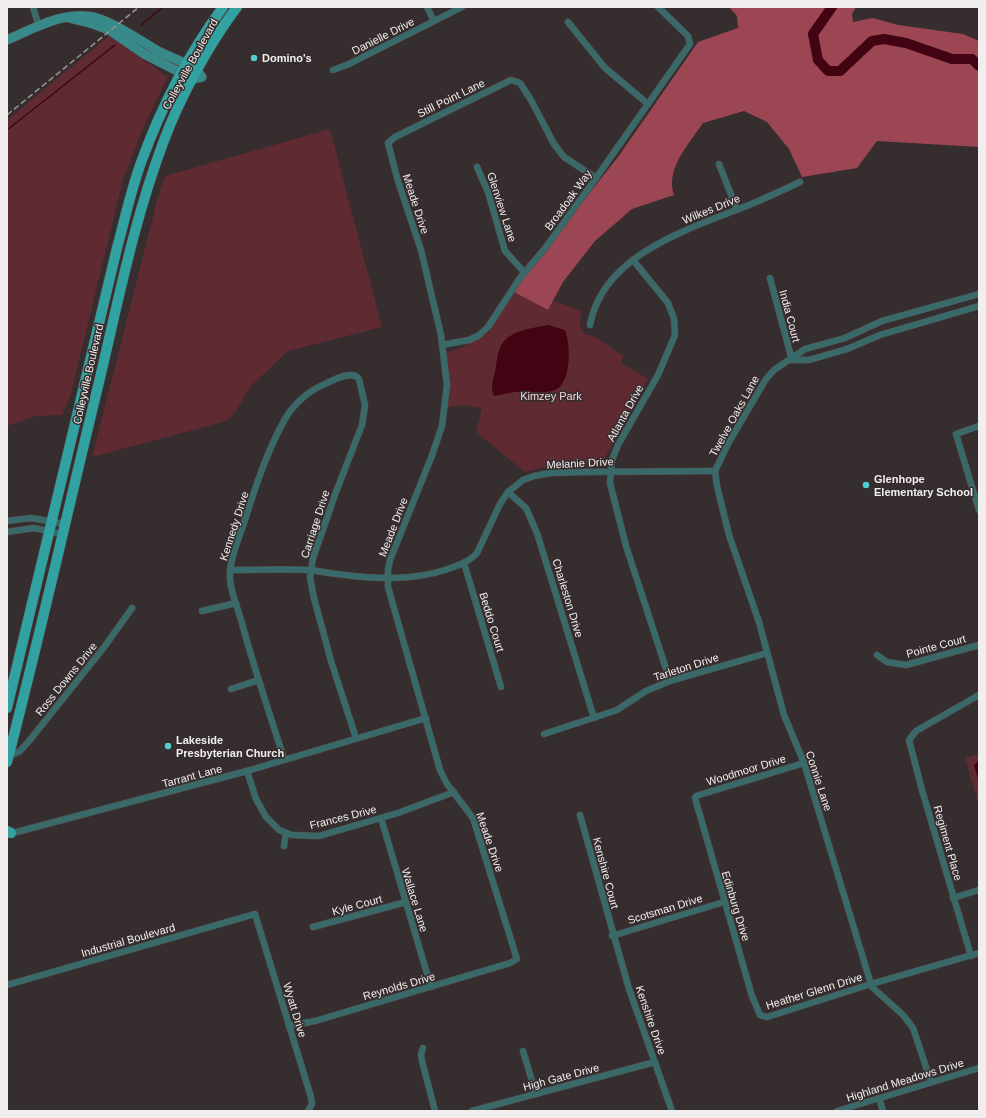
<svg xmlns="http://www.w3.org/2000/svg" width="986" height="1118" viewBox="0 0 986 1118" font-family="Arial,sans-serif">
<style>
.green{fill:#5f2a32}
.forest{fill:#9c4653}
.water{fill:#420313}
.lines{fill:none;stroke-linecap:round;stroke-linejoin:round}
.stream{stroke:#420313;stroke-width:1.5}
.river{stroke:#420313;stroke-width:10}
.minor-casing{stroke:#544c4d;stroke-width:7}
.secondary-casing{stroke:#544c4d;stroke-width:10}
.primary-casing{stroke:#544c4d;stroke-width:11}
.minor{stroke:#3a6969;stroke-width:6}
.secondary{stroke:#388989;stroke-width:9}
.primary{stroke:#31a1a1;stroke-width:10}
.rail{stroke:#9b9495;stroke-width:1.5;stroke-dasharray:6 3;stroke-linecap:butt}
.poi-dot{fill:#52cdcd;stroke:#362d2e;stroke-width:1.5}
.labels{text-anchor:middle;dominant-baseline:central;stroke-width:3;stroke-linejoin:round;paint-order:stroke}
.street-label{font-size:11px;fill:#f3eeee;stroke:#362d2e}
.poi-label{font-size:11px;font-weight:bold;fill:#f3eeee;stroke:#362d2e;text-anchor:start}
.park-label{font-size:11px;fill:#f2d8da;stroke:#362d2e}
</style>
<rect width="100%" height="100%" fill="#362d2e"/>
<!-- green -->
<g class="green">
<polygon points="109,36 168,77 144,126 123,180 70,397 62,415 36,416 7,426 7,120"/>
<polygon points="330,129 382,327 288,351 250,387 236,411 229,419 223,422 92,457 158,197 165,176"/>
<path d="M512,291L548,310L554,301L582,311C579,321 579,325 584,334C599,335 610,349 624,356L621,363L648,379L601,465L545,467L525,472L476,432L482,408L462,405L448,407L447,352L463,347L488,333Z"/>
<polygon points="979,754 979,806 965,758"/>
</g>
<!-- forest -->
<path class="forest" d="M729,7H856L852,14L853,22L873,18L898,25L963,34L979,41V147L877,141L857,168L802,177L789,149L767,122L744,111L703,123C689,144 665,169 674,195L632,209L595,241L563,282L548,310L512,291L618,157L698,42L738,28L737,16Z"/>
<!-- water -->
<g class="water">
<path d="M548,325L565,330C571,344 572,387 552,391C541,394 527,390 515,392C508,393 501,395 494,396C490,386 493,381 495,372C497,365 496,358 499,351C505,330 530,329 548,325Z"/>
<polygon points="979,760 979,782 974,765"/>
</g>
<g class="lines">
<!-- stream -->
<g class="stream">
<polyline points="141,25 163,7"/>
<polyline points="7,130 115,45"/>
</g>
<!-- river -->
<polyline class="river" points="832,7 813,34 818,60 828,71 840,71 872,41 884,39 906,43 952,59 972,59 979,66"/>
<!-- minor casing -->
<g class="minor-casing">
<g id="minor">
<polyline points="33,7 39,27"/>
<polyline points="427,7 434,21"/>
<polyline points="568,22 605,68 648,104"/>
<polyline points="333,70 349,64 462,7"/>
<polyline points="719,164 737,210"/>
<polyline points="477,167 488,192 505,251 524,272"/>
<polyline points="633,260 668,303 674,319 675,335 658,375 618,445 612,460 610,483 626,546 670,681"/>
<polyline points="770,278 792,360"/>
<path d="M590,325C602,258 680,232 736,210C758,202 779,192 800,182"/>
<polyline points="442,345 469,340 478,336 488,327 520,278 546,247 596,178 690,44 688,36 658,7"/>
<polyline points="792,360 809,360 847,349 880,335 979,306"/>
<polyline points="979,426 956,434 979,510"/>
<polyline points="715,471 717,486 729,535 759,622 784,715 804,763 870,981 872,987 903,1015 913,1028 931,1082"/>
<polyline points="715,471 729,442 766,379 774,370 805,349 845,338 882,321 979,294"/>
<polyline points="508,492 526,508 537,533 594,718"/>
<polyline points="7,521 31,518 65,524"/>
<polyline points="7,532 34,528 62,534"/>
<polyline points="464,563 501,687"/>
<path d="M230,570C257,570 283,569 309,570C319,571 328,573 337,574C373,579 410,581 445,570C457,566 469,562 477,553L500,504L508,492L523,480L534,476L550,473L586,472L715,471"/>
<polyline points="202,611 236,603"/>
<polyline points="877,655 887,662 906,665 979,645"/>
<polyline points="231,689 259,680"/>
<polyline points="544,734 617,710 646,691 670,681 767,653"/>
<polyline points="8,757 20,751 29,741 105,646 132,608"/>
<path d="M284,759C270,714 254,669 242,623C238,609 231,593 230,579C229,560 238,541 244,523C255,488 267,451 285,419C293,405 308,391 323,385C331,381 352,369 359,379L365,405L362,425L336,492L313,558L310,578L314,598L331,661L356,738"/>
<polyline points="804,763 696,796 695,798 752,996 760,1015 767,1017 871,984 979,953"/>
<polyline points="247,771 256,799 266,817 279,830 292,835 319,836 398,813 454,792"/>
<polyline points="580,815 629,989 672,1111"/>
<polyline points="381,818 431,987"/>
<polyline points="9,834 247,771 426,718"/>
<polyline points="284,846 286,833"/>
<polyline points="953,898 979,890"/>
<polyline points="313,927 406,902"/>
<polyline points="612,936 724,902"/>
<polyline points="971,956 922,790 909,740 916,731 979,695"/>
<polyline points="7,985 255,914 311,1097 312,1104 308,1111"/>
<polyline points="289,1026 315,1021 510,963 517,959 473,818 447,784 440,770 388,587 388,570 390,560 431,458 442,426 447,385 441,335 421,250 398,181 388,143 395,137 511,80 520,83 531,100 554,144 564,157 596,178"/>
<polyline points="423,1048 421,1054 422,1061 435,1111"/>
<polyline points="523,1051 536,1094"/>
<polyline points="879,1098 883,1111"/>
<polyline points="472,1111 655,1062"/>
<polyline points="837,1111 979,1068"/>
</g>
</g>
<!-- secondary casing -->
<g class="secondary-casing">
<path id="secondary" d="M7,40C35,28 68,8 100,19C120,26 139,40 158,51C173,59 192,63 202,77L193,79L144,54L109,30L93,24L69,18"/>
</g>
<!-- primary casing -->
<g class="primary-casing">
<g id="primary">
<path d="M7,708L117,248C125,219 131,189 142,160C162,105 188,55 223,7"/>
<path d="M7,762C40,636 68,509 99,382C118,302 134,220 163,143C179,99 209,44 237,7"/>
<polyline points="7,831 11,833"/>
</g>
</g>
<!-- minor -->
<use href="#minor" class="minor"/>
<!-- secondary -->
<use href="#secondary" class="secondary"/>
<!-- primary -->
<use href="#primary" class="primary"/>
<!-- rail -->
<polyline class="rail" points="7,115 139,7"/>
</g>
<!-- markers -->
<g class="poi-dot">
<circle cx="254" cy="58" r="4"/>
<circle cx="866" cy="485" r="4"/>
<circle cx="168" cy="746" r="4"/>
</g>
<g class="labels">
<!-- street labels -->
<g class="street-label">
<text transform="translate(383 36) rotate(-27)">Danielle Drive</text>
<text transform="translate(190 64) rotate(-61)">Colleyville Boulevard</text>
<text transform="translate(451 98) rotate(-26)">Still Point Lane</text>
<text transform="translate(568 200) rotate(-54)">Broadoak Way</text>
<text transform="translate(416 204) rotate(72)">Meade Drive</text>
<text transform="translate(502 207) rotate(72)">Glenview Lane</text>
<text transform="translate(711 209) rotate(-22)">Wilkes Drive</text>
<text transform="translate(790 316) rotate(75)">India Court</text>
<text transform="translate(88 374) rotate(-77)">Colleyville Boulevard</text>
<text transform="translate(625 413) rotate(-61)">Atlanta Drive</text>
<text transform="translate(734 416) rotate(-61)">Twelve Oaks Lane</text>
<text transform="translate(580 463) rotate(-3)">Melanie Drive</text>
<text transform="translate(315 524) rotate(-72)">Carriage Drive</text>
<text transform="translate(234 526) rotate(-72)">Kennedy Drive</text>
<text transform="translate(393 527) rotate(-69)">Meade Drive</text>
<text transform="translate(568 598) rotate(73)">Charleston Drive</text>
<text transform="translate(492 622) rotate(73)">Beddo Court</text>
<text transform="translate(936 646) rotate(-15)">Pointe Court</text>
<text transform="translate(686 667) rotate(-18)">Tarleton Drive</text>
<text transform="translate(66 679) rotate(-51)">Ross Downs Drive</text>
<text transform="translate(746 770) rotate(-17)">Woodmoor Drive</text>
<text transform="translate(192 776) rotate(-15)">Tarrant Lane</text>
<text transform="translate(819 781) rotate(72)">Connie Lane</text>
<text transform="translate(343 817) rotate(-14)">Frances Drive</text>
<text transform="translate(490 842) rotate(71)">Meade Drive</text>
<text transform="translate(948 843) rotate(74)">Regiment Place</text>
<text transform="translate(606 873) rotate(75)">Kenshire Court</text>
<text transform="translate(415 900) rotate(73)">Wallace Lane</text>
<text transform="translate(357 905) rotate(-15)">Kyle Court</text>
<text transform="translate(736 906) rotate(73)">Edinburg Drive</text>
<text transform="translate(665 909) rotate(-17)">Scotsman Drive</text>
<text transform="translate(128 940) rotate(-16)">Industrial Boulevard</text>
<text transform="translate(399 986) rotate(-16)">Reynolds Drive</text>
<text transform="translate(814 991) rotate(-17)">Heather Glenn Drive</text>
<text transform="translate(295 1010) rotate(73)">Wyatt Drive</text>
<text transform="translate(651 1020) rotate(71)">Kenshire Drive</text>
<text transform="translate(561 1077) rotate(-15)">High Gate Drive</text>
<text transform="translate(905 1080) rotate(-17)">Highland Meadows Drive</text>
</g>
<!-- poi labels -->
<g class="poi-label">
<text x="262" y="58">Domino's</text>
<text x="874" y="479">Glenhope<tspan x="874" dy="13">Elementary School</tspan></text>
<text x="176" y="740">Lakeside<tspan x="176" dy="13">Presbyterian Church</tspan></text>
</g>
<!-- park labels -->
<g class="park-label">
<text x="551" y="396">Kimzey Park</text>
</g>
</g>
<!-- border -->
<rect width="986" height="1118" fill="none" stroke="#f3eeee" stroke-width="16"/>
</svg>
